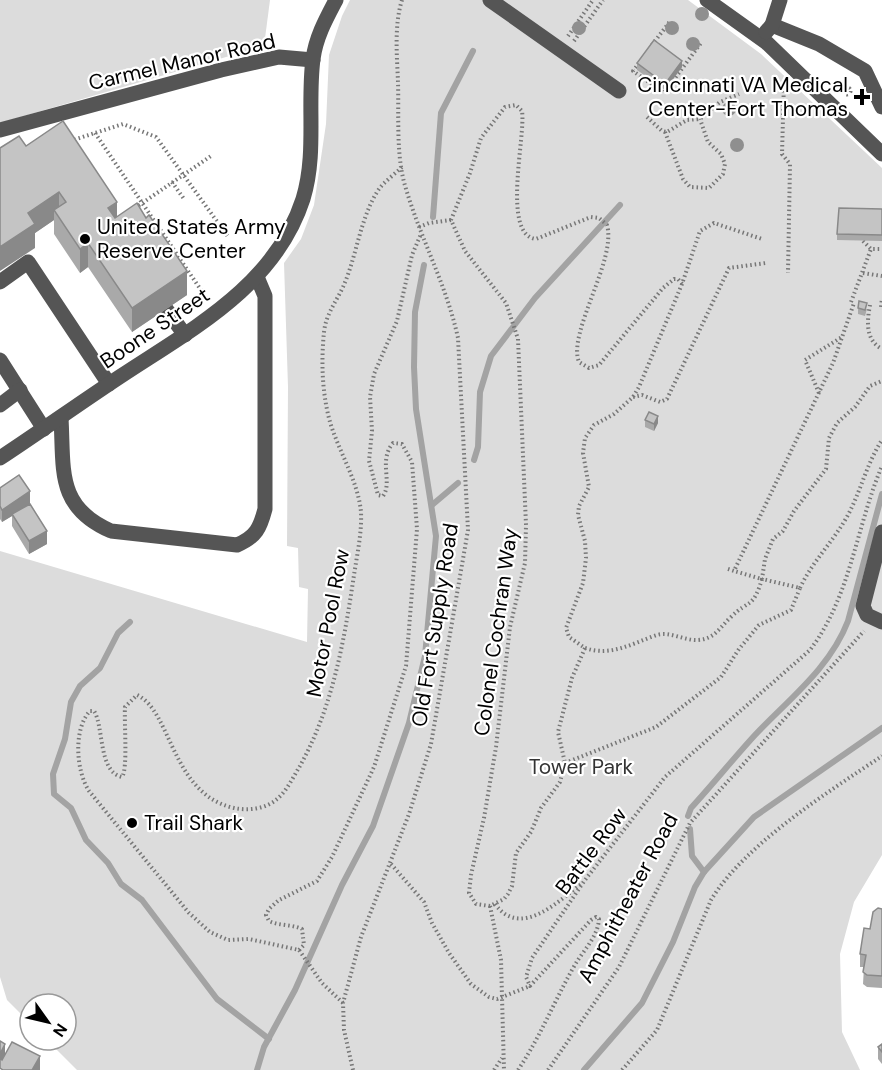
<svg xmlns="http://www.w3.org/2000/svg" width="882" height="1070" viewBox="0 0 882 1070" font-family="'DM Sans',sans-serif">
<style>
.green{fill:#dcdcdc}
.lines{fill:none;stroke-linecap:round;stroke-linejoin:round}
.stream{stroke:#a3a3a3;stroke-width:6}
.path{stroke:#777;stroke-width:4;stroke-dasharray:1.5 3;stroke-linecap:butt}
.minor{stroke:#555;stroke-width:15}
.tree{fill:#8f8f8f}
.wall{fill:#a9a9a9}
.shaded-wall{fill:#898989}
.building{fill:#c4c4c4;stroke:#898989;stroke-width:1.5}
.poi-dot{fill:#000;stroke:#fff;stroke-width:2}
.labels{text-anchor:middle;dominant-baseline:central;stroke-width:4.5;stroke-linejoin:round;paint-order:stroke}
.street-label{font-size:21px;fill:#000;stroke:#fff}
.poi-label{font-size:21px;fill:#000;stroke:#fff;text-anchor:start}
.park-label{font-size:21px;fill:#333;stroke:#fff}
</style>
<rect width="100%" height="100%" fill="#fff"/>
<!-- green -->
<g class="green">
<polygon points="0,0 270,0 264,46 0,123"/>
<polygon points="350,0 688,0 761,54 882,168 882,855 854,902 840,954 842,1032 860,1070 77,1070 47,1040 66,1040 66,1004 30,1004 30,1023 7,1000 0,977 0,551 307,642 308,589 299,587 298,548 287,546 288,387 284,263 301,239 314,205 326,124 329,55 342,16"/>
</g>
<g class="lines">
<!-- stream -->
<g class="stream">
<polyline points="433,217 441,113 473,51"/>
<polyline points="474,460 478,447 480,392 491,356 535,298 620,205"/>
<polyline points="432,505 458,483"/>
<polyline points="130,622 118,633 100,668 80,686 71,702 65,739 53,774 54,794 71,808 86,840 108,863 121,884 142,900 217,999 269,1039"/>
<path d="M688,816L691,808C713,784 733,759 755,735C789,699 830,668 848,621L882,494"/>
<polyline points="690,829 692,856 704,872"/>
<polyline points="257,1070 264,1047 295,990 342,885 373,826 409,723 425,656 436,536 416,409 414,367 415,312 424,265"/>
<polyline points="584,1070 642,1003 673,942 695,887 704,872 754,817 882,728"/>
</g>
<!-- path -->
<g class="path">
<polyline points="568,36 593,0"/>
<polyline points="574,41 603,0"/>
<polyline points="652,45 671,20"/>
<polyline points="639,63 633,71 664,93 701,43"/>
<polyline points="784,82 782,154 790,164 788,273"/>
<circle cx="847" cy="91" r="3.5"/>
<polyline points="647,117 662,131 667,132 687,120 700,119 720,102 739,94"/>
<polyline points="665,132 683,179 690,187 709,188 723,174 725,164 721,154 708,142 700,119"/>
<polyline points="95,133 207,299"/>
<polyline points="70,141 123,124 156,137 229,238"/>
<polyline points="172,182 184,199"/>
<polyline points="135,208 211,156"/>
<polyline points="419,227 429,223 451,220"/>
<polyline points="863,241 871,249 882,249"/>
<polyline points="863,273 882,276"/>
<path d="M682,284L678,279H674L663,288L599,365L589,368L579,362C567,333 617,260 607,225L599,218L591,217L536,239C501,235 526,136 522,111L516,105L505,107L481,138L470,173L451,220L465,251L506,303L518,339L526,525L525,563L510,627L496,747L484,818L471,875L469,893L476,904L490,906L504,899L508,894L512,886L516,853L531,832L541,808L560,782L565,763L558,732L572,678L585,648L569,637L566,628L583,583L586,558L585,541L578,515L579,506L589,487L583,453L585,438L594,425L614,414L633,397L639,387L682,284L700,231L714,223L762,239"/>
<polyline points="851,302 871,249"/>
<path d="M870,305C867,321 865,340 882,349"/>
<polyline points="881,307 882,298"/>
<polyline points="819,393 805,360 842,337"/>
<polyline points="633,397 642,395 660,402 667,399 729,268 766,263"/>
<polyline points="728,569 734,571 833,363 854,303"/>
<path d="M800,588C813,560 835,540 849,513C861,490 867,463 882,440"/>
<path d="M585,648C611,657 633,643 657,635C670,631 685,641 698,640C715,639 720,627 731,617C749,599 753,609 762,579L734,571"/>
<polyline points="565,763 656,727 721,677 739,649 759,625 791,610 800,588 762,579 765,559 773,539 783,531 794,511 826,469 829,438 837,423 855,407 870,386 882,381"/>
<polyline points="391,864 424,902 432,923 449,953 471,984 489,997 497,999 530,986"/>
<path d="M495,904C520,939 558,902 582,883"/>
<polyline points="490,906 501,960 504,1070"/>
<path d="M299,950L304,945L302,929C291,924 279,926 269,921L266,915L269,909L279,900L317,881L332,857L374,767L406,666L417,529L412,462L402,444L393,443C378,461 393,482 383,496L378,495L369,461L372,431L370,397L374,374L397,321L412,255L421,234"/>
<path d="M343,1003L322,983L299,950L249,939L228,940L210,932L189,913L89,791C76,771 73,729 90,711H94C104,726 98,772 122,777C128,769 124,722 125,707L137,695C172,711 171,794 234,808C248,811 266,809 277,799C287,791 293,777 300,766C333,706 344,642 354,575C357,555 362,533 361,512C358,481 339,452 330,422C322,393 321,362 324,332C326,314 336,302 343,287C357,256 360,217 379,189C385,181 395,174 402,167"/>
<path d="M353,1070L344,1030L343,1003L361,937L409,814L431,744L468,530L458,338C446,283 419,236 404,182C396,151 399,114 398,82C397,56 394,25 402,0"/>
<polyline points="494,1070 502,1058"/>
<path d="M518,1070C541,1036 555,999 576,963C584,950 598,936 599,919L596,917L591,920L530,986L526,977L532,958L585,880L665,777L810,650C851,596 856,527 882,466"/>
<polyline points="548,1070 619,967 690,823 864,631"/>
<path d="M622,1070L657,1030L711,900C744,845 828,792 882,756"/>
</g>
<!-- minor -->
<g class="minor">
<polyline points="490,0 619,91"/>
<polyline points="707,0 767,43 882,154"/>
<polyline points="772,25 819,44 865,71 882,107"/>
<polyline points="766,32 772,25 780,0"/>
<polyline points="0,130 221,70 279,57 313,60"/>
<polyline points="0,282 28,262 109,384"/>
<polyline points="166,309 185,335"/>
<polyline points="0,360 44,429"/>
<polyline points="0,405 20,390"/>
<path d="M61,418C64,470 56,507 111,531L237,545C256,537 260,528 265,509V296L257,277"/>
<path d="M0,458C41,431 80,403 121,376C192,329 275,286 303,199C317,154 307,105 313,59C316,37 326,19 336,0"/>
<polyline points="882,532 863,606 867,615 882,622"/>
</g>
</g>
<!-- trees -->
<g class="tree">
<circle cx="702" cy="14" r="7"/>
<circle cx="579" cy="28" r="7"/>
<circle cx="672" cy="28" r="7"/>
<circle cx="693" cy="44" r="7"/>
<circle cx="729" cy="109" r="7"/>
<circle cx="737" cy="145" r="7"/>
</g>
<!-- wall -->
<g class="wall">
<polygon points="637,63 682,67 665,90 637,70"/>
<polygon points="26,146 117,217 187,295 132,332 88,267 80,273 54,234 54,220 35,233 35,248"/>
<polygon points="882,209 882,241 837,240 837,234"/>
<polygon points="858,308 867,309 865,316 858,314"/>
<polygon points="645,420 658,423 654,431 645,427"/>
<polygon points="0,488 30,504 47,544 29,554 12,526 12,516 2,522 0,519"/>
<polygon points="882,909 882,988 867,987 863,984 864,967 860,967 860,954 870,929"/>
<polygon points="882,1044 882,1064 878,1059 878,1047"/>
</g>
<!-- shaded-wall -->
<g class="shaded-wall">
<polygon points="682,61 682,67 665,90 665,84"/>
<polygon points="59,192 59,216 54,210 54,220 35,233 35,248 0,271 0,247 28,213"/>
<polygon points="117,202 117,226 108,208"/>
<polygon points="88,243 88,267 80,273 80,249"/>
<polygon points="187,271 187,295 132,332 132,308"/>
<polygon points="658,416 658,423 654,431 654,424"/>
<polygon points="30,491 30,504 12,514 12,516 2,522 2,510"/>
<polygon points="47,531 47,544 29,554 29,541"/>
<polygon points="5,1044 5,1068 0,1068 0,1054"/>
<polygon points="40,1056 40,1070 32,1070"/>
</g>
<!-- building -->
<g class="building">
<polygon points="654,40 682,61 665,84 637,63"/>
<polygon points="63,121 117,202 108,208 115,218 137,203 146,218 149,215 187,271 132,308 88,243 80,249 54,210 66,202 59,192 28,213 35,224 0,247 0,148 19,136 26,146"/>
<polygon points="839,208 882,209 882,235 837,234"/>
<polygon points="859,301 867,303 865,310 858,308"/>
<polygon points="649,412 658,416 654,424 645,420"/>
<polygon points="19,475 30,491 2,510 0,506 0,488"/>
<polygon points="30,504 47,531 29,541 12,514"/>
<polygon points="878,908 882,909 882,976 867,975 863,972 866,955 860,954 864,928 870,929 873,912"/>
<polygon points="0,1041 5,1044 0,1054"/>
<polygon points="12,1042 40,1056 32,1070 3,1070 0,1068 0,1058 2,1060"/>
<polygon points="882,1044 882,1052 878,1047"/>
</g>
<!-- markers -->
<g class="poi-dot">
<path d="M859 88h6v6h6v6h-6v6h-6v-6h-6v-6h6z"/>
<circle cx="85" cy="239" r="6"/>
<circle cx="132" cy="823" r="6"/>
</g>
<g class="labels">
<!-- street labels -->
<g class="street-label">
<text transform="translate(182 62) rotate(-13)">Carmel Manor Road</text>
<text transform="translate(155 328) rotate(-34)">Boone Street</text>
<text transform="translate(328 623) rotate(-79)">Motor Pool Row</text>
<text transform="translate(435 625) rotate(-81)">Old Fort Supply Road</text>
<text transform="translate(496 632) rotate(-82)">Colonel Cochran Way</text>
<text transform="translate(591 851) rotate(-53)">Battle Row</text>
<text transform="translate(628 898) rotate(-62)">Amphitheater Road</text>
</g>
<!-- poi labels -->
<g class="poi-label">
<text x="848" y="85" text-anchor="end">Cincinnati VA Medical<tspan x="848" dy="24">Center-Fort Thomas</tspan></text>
<text x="97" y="227">United States Army<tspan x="97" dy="24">Reserve Center</tspan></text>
<text x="144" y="823">Trail Shark</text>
</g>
<!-- park labels -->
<g class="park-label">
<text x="581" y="767">Tower Park</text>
</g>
</g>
<!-- north arrow -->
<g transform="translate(48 1022) rotate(124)"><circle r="28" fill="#ffffff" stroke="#999999" stroke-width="1.5"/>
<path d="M0-4.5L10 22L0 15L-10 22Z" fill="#000000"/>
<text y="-9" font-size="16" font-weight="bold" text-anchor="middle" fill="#000000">N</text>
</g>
</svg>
